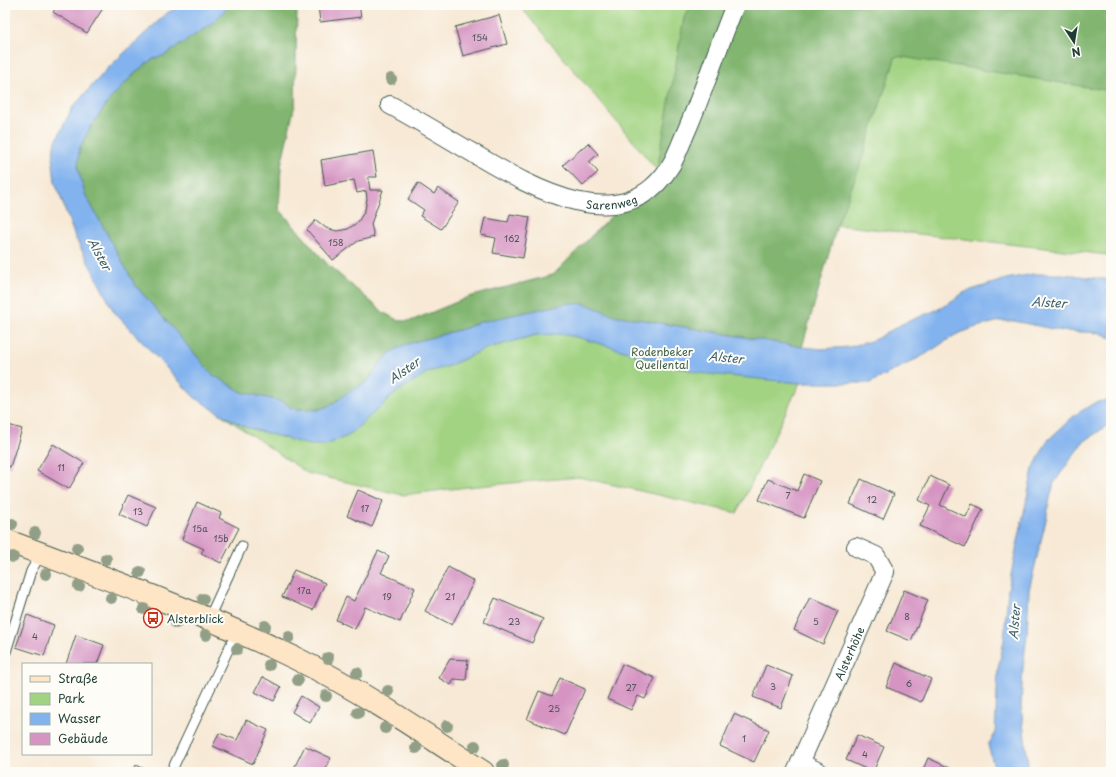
<svg xmlns="http://www.w3.org/2000/svg" width="1116" height="777" viewBox="0 0 1116 777" font-family="'Playpen Sans',sans-serif">
<style>
.green{fill:#a2d382;stroke:#60885b}
.forest{fill:#81b570;stroke:#507952}
.water{fill:#83b3ee;stroke:#517891}
.building{fill:#d694c3}
.lines{fill:none;stroke-linecap:round;stroke-linejoin:round}
.lane-casing{stroke:#3f574c;stroke-width:11}
.street-casing{stroke:#3f574c;stroke-width:20}
.secondary-casing{stroke:#3f574c;stroke-width:24}
.lane{stroke:#fff;stroke-width:9}
.street{stroke:#fff;stroke-width:18}
.secondary{stroke:#fde5c5;stroke-width:22}
.tree{fill:#929f87}
.labels{text-anchor:middle;dominant-baseline:central;stroke-width:4;stroke-linejoin:round;paint-order:stroke}
.number-label{font-size:9px;fill:#4d5358}
.street-label{font-size:11px;fill:#1f3d34;stroke:#fdfcf7}
.park-label{font-size:11px;fill:#406248;stroke:#fdfcf7}
.poi-label{font-size:11px;fill:#1f3d34;stroke:#fdfcf7;text-anchor:start}
.water-label{font-size:12px;font-style:italic;fill:#3d606c;stroke:#fdfcf7}
</style>
<rect width="100%" height="100%" fill="#fdfcf7"/>
<filter id="ink" filterUnits="userSpaceOnUse"><feTurbulence type="fractalNoise" baseFrequency=".025" numOctaves="2"/><feDisplacementMap in="SourceGraphic" scale="8" xChannelSelector="R" yChannelSelector="G"/><feConvolveMatrix kernelMatrix="1 2 1 2 8 2 1 2 1" color-interpolation-filters="sRGB"/></filter>
<filter id="wash" filterUnits="userSpaceOnUse"><feTurbulence type="fractalNoise" baseFrequency=".012" numOctaves="4" result="noise"/><feDisplacementMap in="SourceGraphic" scale="16" xChannelSelector="R" yChannelSelector="G"/><feGaussianBlur stdDeviation="0.9" result="paint"/><feColorMatrix in="noise" values="0 0 0 0 0 0 0 0 0 0 0 0 0 0 0 0 0 1.4 0 .05"/><feComposite in="paint" operator="in"/></filter>
<g filter="url(#wash)">
<rect width="100%" height="100%" fill="#f7e9d5"/>
<!-- green -->
<polygon class="green" points="194,5 297,5 295,104 281,165 279,209 328,265 384,313 399,321 411,321 469,297 553,275 657,170 519,5 1111,5 1111,244 1108,255 837,225 802,347 800,383 737,513 579,477 467,487 403,495 307,473 219,413 114,312"/>
<!-- forest -->
<polygon class="forest" points="230,5 297,5 295,104 281,165 279,209 328,265 384,313 399,321 411,321 469,297 553,275 657,170 684,17 692,5 1111,5 1111,91 896,56 858,171 837,225 802,347 613,315 569,303 480,322 466,328 404,345 390,353 380,363 368,381 324,409 297,409 290,407 284,402 242,392 213,375 135,285 85,194 78,169 79,149 91,126 110,99 138,70 153,59 165,55 214,22"/>
<!-- water -->
<g class="water">
<polygon points="181,5 230,5 214,22 165,55 153,59 138,70 110,99 91,126 79,149 78,169 85,194 135,285 213,375 242,392 284,402 290,407 297,409 318,410 333,404 346,394 368,381 380,363 390,353 404,345 466,328 480,322 569,303 586,304 613,315 802,347 822,349 849,347 874,340 902,324 941,308 965,292 1006,279 1033,274 1063,274 1111,280 1111,338 1101,333 1062,331 1014,321 1000,321 976,327 955,335 926,354 870,383 800,383 699,373 577,337 560,334 536,335 485,349 449,366 428,372 397,392 348,436 325,445 309,445 245,427 219,413 194,397 114,312 75,237 55,182 53,164 54,145 72,108 108,68 167,13"/>
<polygon points="1111,399 1111,423 1082,443 1054,483 1050,498 1046,520 1029,590 1027,635 1023,667 1021,706 1029,772 1000,772 993,763 988,745 995,734 998,669 1004,640 1008,589 1033,469 1047,441 1075,415 1094,403"/>
</g>
<g id="blocks">
<!-- building -->
<g class="building">
<polygon points="58,5 105,5 87,33 53,12"/>
<polygon points="318,5 359,5 361,17 320,22"/>
<polygon points="499,15 507,44 463,56 455,27"/>
<polygon points="588,143 598,154 589,162 598,172 583,186 563,165"/>
<polygon points="373,151 377,177 368,177 370,190 383,190 371,224 374,237 358,241 333,260 307,230 316,220 326,228 337,231 348,229 358,222 365,210 367,199 366,191 357,193 354,180 325,186 321,160"/>
<polygon points="418,183 434,194 438,188 459,202 441,229 420,216 424,210 408,199"/>
<polygon points="510,214 530,217 523,258 493,253 496,238 481,235 485,218 508,222"/>
<polygon points="5,308 9,311 5,317"/>
<polygon points="5,424 22,429 10,467 5,465"/>
<polygon points="53,444 84,463 69,489 37,471"/>
<polygon points="804,474 820,481 804,518 759,500 768,479 797,491"/>
<polygon points="930,476 949,485 940,505 966,517 972,504 983,509 965,547 920,526 930,506 919,500"/>
<polygon points="861,479 894,494 883,519 850,504"/>
<polygon points="358,490 383,501 372,527 347,516"/>
<polygon points="128,495 156,507 147,527 119,514"/>
<polygon points="197,502 221,513 219,518 239,528 221,563 201,553 204,549 182,539"/>
<polygon points="378,551 389,556 381,573 415,588 400,622 365,607 355,629 336,620 346,597 354,601"/>
<polygon points="448,567 474,581 452,625 425,611"/>
<polygon points="294,570 325,583 313,610 282,597"/>
<polygon points="904,590 928,600 911,641 887,631"/>
<polygon points="810,597 838,611 823,644 794,630"/>
<polygon points="495,598 543,619 532,643 484,622"/>
<polygon points="27,615 54,625 44,656 16,647"/>
<polygon points="76,635 104,645 97,664 66,664"/>
<polygon points="450,659 468,660 466,680 454,679 451,685 439,678"/>
<polygon points="896,663 931,679 921,702 886,687"/>
<polygon points="622,664 655,678 645,699 638,696 631,710 607,699"/>
<polygon points="766,665 793,676 781,708 753,697"/>
<polygon points="263,677 281,687 274,701 255,692"/>
<polygon points="560,678 585,689 565,735 527,719 539,691 552,696"/>
<polygon points="301,696 319,707 310,723 292,712"/>
<polygon points="734,714 769,730 754,762 720,746"/>
<polygon points="246,720 268,730 253,764 213,746 219,733 237,740"/>
<polygon points="857,735 884,747 873,772 846,760"/>
<polygon points="5,744 8,745 5,754"/>
<polygon points="305,746 331,758 324,772 292,772"/>
<polygon points="928,758 959,772 922,772"/>
<polygon points="136,765 152,772 133,772"/>
</g>
</g>
</g>
<g filter="url(#ink)">
<use href="#blocks" fill-opacity="0" stroke="#3f574c" stroke-width="1"/>
<g class="lines">
<!-- lane casing -->
<g class="lane-casing">
<g id="lane">
<polyline points="209,618 242,546"/>
<polyline points="5,655 31,571 41,554"/>
<polyline points="171,772 237,631"/>
</g>
</g>
<!-- street casing -->
<g class="street-casing">
<g id="street">
<path id="s1" d="M390,105C418,120 444,136 471,152C529,186 623,244 671,165C677,155 681,143 686,132C704,90 718,47 735,5"/>
<polyline points="800,763 819,772"/>
<path id="s2" d="M796,772L885,572L876,556L856,547"/>
</g>
</g>
<!-- secondary casing -->
<g class="secondary-casing">
<path id="secondary" d="M5,540C103,577 202,613 297,659C362,691 422,732 483,772"/>
</g>
<!-- lane -->
<use href="#lane" class="lane"/>
<!-- street -->
<use href="#street" class="street"/>
<!-- secondary -->
<use href="#secondary" class="secondary"/>
</g>
<!-- trees -->
<g class="tree">
<circle cx="391" cy="79" r="6"/>
<circle cx="12" cy="524" r="6"/>
<circle cx="35" cy="533" r="6"/>
<circle cx="77" cy="548" r="6"/>
<circle cx="13" cy="557" r="6"/>
<circle cx="106" cy="559" r="6"/>
<circle cx="140" cy="572" r="6"/>
<circle cx="46" cy="574" r="6"/>
<circle cx="79" cy="586" r="6"/>
<circle cx="111" cy="598" r="6"/>
<circle cx="203" cy="599" r="6"/>
<circle cx="144" cy="609" r="6"/>
<circle cx="176" cy="623" r="6"/>
<circle cx="265" cy="626" r="6"/>
<circle cx="206" cy="635" r="6"/>
<circle cx="289" cy="637" r="6"/>
<circle cx="237" cy="649" r="6"/>
<circle cx="328" cy="658" r="6"/>
<circle cx="269" cy="665" r="6"/>
<circle cx="357" cy="673" r="6"/>
<circle cx="298" cy="680" r="6"/>
<circle cx="388" cy="691" r="6"/>
<circle cx="326" cy="696" r="6"/>
<circle cx="358" cy="713" r="6"/>
<circle cx="447" cy="726" r="6"/>
<circle cx="385" cy="728" r="6"/>
<circle cx="475" cy="746" r="6"/>
<circle cx="416" cy="748" r="6"/>
<circle cx="503" cy="765" r="6"/>
</g>
</g>
<!-- icons -->
<defs>
<g id="bus-ring" transform="scale(1)"><circle r="9.5" fill="#fdfcf7" stroke="#c8321e" stroke-width="1.5"/><path d="M-5-6H5V4H4V6H2V4H-2V6H-4V4H-5ZM-3.5-4V0h7V-4ZM-3.5 1.2v1.5H-2V1.2ZM2 1.2v1.5H3.5V1.2Z" fill="#c8321e"/></g>
</defs>
<g fill-rule="evenodd">
<use href="#bus-ring" x="153" y="618"/>
</g>
<g class="labels">
<!-- number labels -->
<g class="number-label">
<text x="480" y="37">154</text>
<text x="512" y="238">162</text>
<text x="336" y="242">158</text>
<text x="61" y="467">11</text>
<text x="788" y="495">7</text>
<text x="872" y="499">12</text>
<text x="365" y="508">17</text>
<text x="138" y="511">13</text>
<text x="200" y="528">15a</text>
<text x="221" y="538">15b</text>
<text x="304" y="590">17a</text>
<text x="387" y="596">19</text>
<text x="450" y="596">21</text>
<text x="907" y="616">8</text>
<text x="514" y="621">23</text>
<text x="816" y="621">5</text>
<text x="35" y="636">4</text>
<text x="909" y="683">6</text>
<text x="773" y="686">3</text>
<text x="631" y="687">27</text>
<text x="554" y="708">25</text>
<text x="744" y="738">1</text>
<text x="865" y="754">4</text>
</g>
<!-- street labels -->
<g class="street-label">
<text stroke="none"><textPath href="#s1" startOffset="246">Sarenweg</textPath></text>
<text stroke="none"><textPath href="#s2" startOffset="130">Alsterhöhe</textPath></text>
</g>
<!-- park labels -->
<g class="park-label">
<text x="662" y="351">Rodenbeker<tspan x="662" dy="13">Quellental</tspan></text>
</g>
<!-- poi labels -->
<g class="poi-label">
<text x="167" y="618">Alsterblick</text>
</g>
<!-- water labels -->
<g class="water-label">
<text transform="translate(100 254) rotate(62)">Alster</text>
<text transform="translate(1049 302) rotate(4)">Alster</text>
<text transform="translate(726 357) rotate(6)">Alster</text>
<text transform="translate(404 370) rotate(-35)">Alster</text>
<text transform="translate(1014 622) rotate(-85)">Alster</text>
</g>
</g>
<!-- margin -->
<rect width="1116" height="777" fill="none" stroke="#fdfcf7" stroke-width="20"/>
<!-- legend -->
<rect x="22" y="663" width="130" height="92" fill="#fdfcf7" stroke="#a4b0a9"/>
<rect x="30" y="676" width="20" height="6" fill="#fde5c5" stroke="#a4b0a9"/>
<text x="58" y="683" font-size="12" fill="#1f3d34">Straße</text>
<rect x="30" y="693" width="20" height="12" fill="#a2d382" stroke="#a4b0a9"/>
<text x="58" y="703" font-size="12" fill="#1f3d34">Park</text>
<rect x="30" y="713" width="20" height="12" fill="#83b3ee" stroke="#a4b0a9"/>
<text x="58" y="723" font-size="12" fill="#1f3d34">Wasser</text>
<rect x="30" y="733" width="20" height="12" fill="#d694c3" stroke="#a4b0a9"/>
<text x="58" y="743" font-size="12" fill="#1f3d34">Gebäude</text>
<!-- north arrow -->
<g transform="translate(1074 42) rotate(168)" stroke="#fdfcf7" stroke-width="3" paint-order="stroke">
<path d="M0-3L7 15L0 10L-7 15Z" fill="#1f3d34"/>
<text y="-6" font-size="11" font-weight="bold" text-anchor="middle" fill="#1f3d34">N</text>
</g>
</svg>
